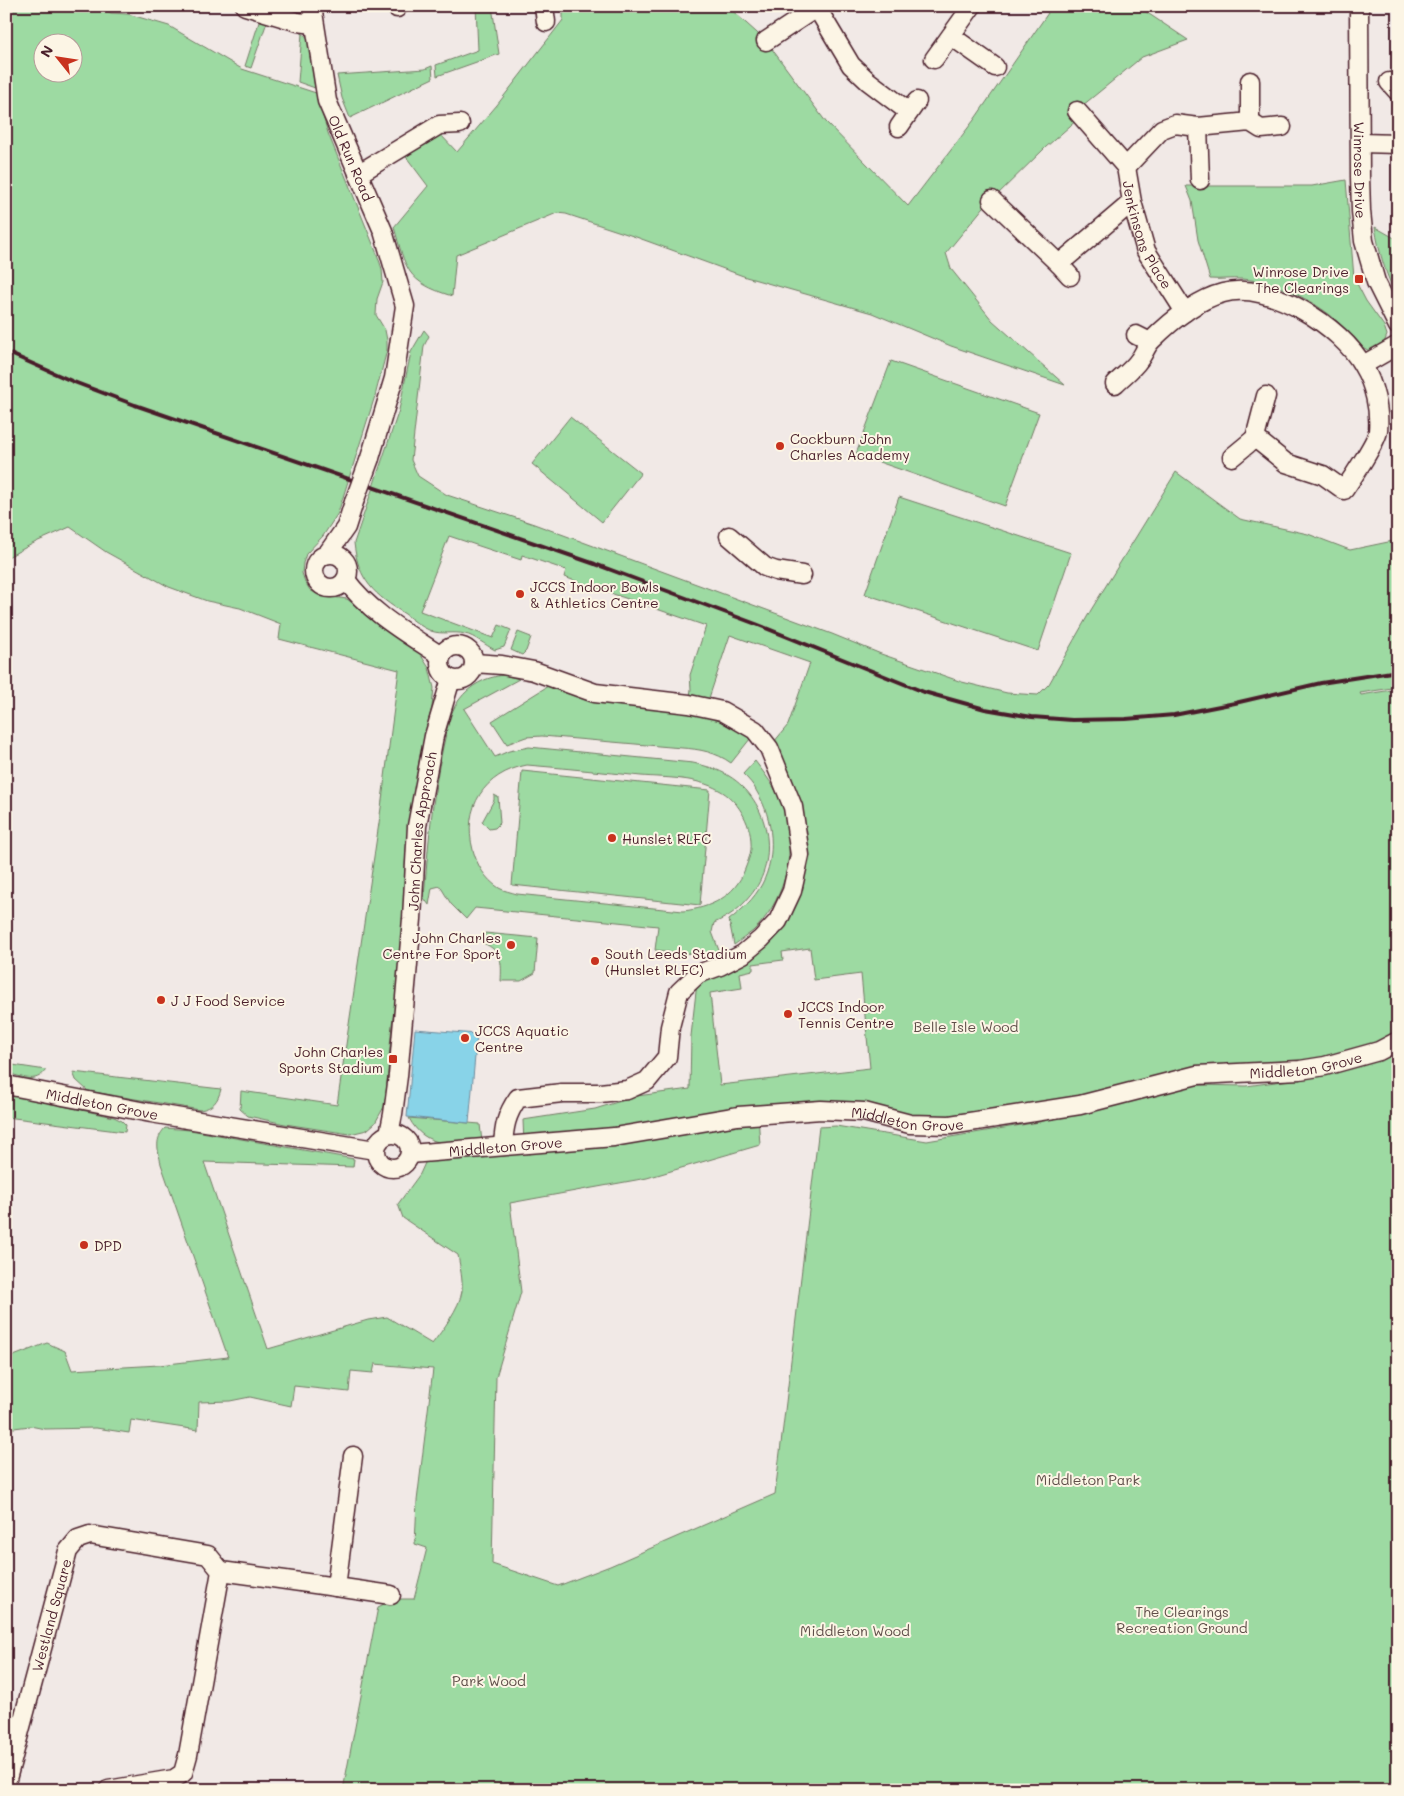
<svg xmlns="http://www.w3.org/2000/svg" width="1404" height="1796" viewBox="0 0 1404 1796" font-family="Mali,sans-serif">
<style>
.green{fill:#9ddaa2;stroke:#747c66;fill-rule:evenodd}
.water{fill:#88d3e8;stroke:#6f8b9c}
.lines{fill:none;stroke-linecap:round;stroke-linejoin:round}
.minor-casing{stroke:#4a1f2b;stroke-width:21}
.minor{stroke:#fcf5e5;stroke-width:18}
.rail{stroke:#4a1f2b;stroke-width:4}
.minor-bridge-casing{stroke:#4a1f2b;stroke-width:21;stroke-linecap:butt}
.minor-bridge{stroke:#fcf5e5;stroke-width:18}
.poi-dot{fill:#c8321e;stroke:#fcf5e5;stroke-width:2}
.labels{text-anchor:middle;dominant-baseline:central;stroke-width:4;stroke-linejoin:round;paint-order:stroke}
.street-label{font-size:14px;fill:#4a1f2b;stroke:#fcf5e5}
.poi-label{font-size:14px;fill:#4a1f2b;stroke:#fcf5e5;text-anchor:start}
.park-label{font-size:14px;fill:#5f4e49;stroke:#fcf5e5}
</style>
<rect width="100%" height="100%" fill="#f1e9e6"/>
<filter id="ink" filterUnits="userSpaceOnUse"><feTurbulence type="fractalNoise" baseFrequency=".02" numOctaves="2"/><feDisplacementMap in="SourceGraphic" scale="10" xChannelSelector="R" yChannelSelector="G"/><feConvolveMatrix kernelMatrix="1 2 1 2 8 2 1 2 1" color-interpolation-filters="sRGB"/></filter>
<g filter="url(#ink)">
<!-- green -->
<g class="green">
<path d="M6,6H98L111,13L128,14L169,26L242,69L316,93L328,133L377,254L382,269L383,282L377,299L376,315L385,330L387,340V350L375,396L338,513L323,536L306,554L303,563L302,573L305,582L310,590L318,595L347,599L419,652L429,668L434,688L432,707L420,755L414,794L406,849L399,990L392,1024L385,1105L375,1123L367,1130L350,1134L285,1124L248,1116L240,1109L241,1091L337,1105L379,823L399,670L279,639L281,624L240,608L207,601L169,587L106,552L70,527L36,542L6,558ZM42,42H72V72H42Z"/>
<polygon points="476,6 492,6 499,54 437,76 436,65 478,50"/>
<path d="M551,6H727L766,41L826,122L908,206L974,120L1048,13L1039,6H1137L1188,40L1142,57L1077,110L1078,119L1046,147L992,200L988,202L946,253L951,269L992,320L1065,385L951,346L872,313L746,277L636,237L566,214L557,213L456,255L452,296C406,282 406,269 394,227L428,186L404,154L439,133L457,152L497,105L563,20V8H551Z"/>
<polygon points="260,19 267,22 251,68 245,66"/>
<polygon points="302,33 308,38 315,88 298,82"/>
<polygon points="432,66 433,78 350,118 342,98 337,75 425,69"/>
<path d="M1346,180L1354,278L1366,301L1384,326L1387,335L1382,348L1374,352C1355,348 1345,327 1330,315C1305,296 1273,281 1241,279C1231,278 1221,280 1210,279L1198,240L1192,201L1186,186H1312Z"/>
<path d="M1375,227L1398,240V299C1386,276 1379,253 1375,227Z"/>
<path d="M424,330L429,336L424,346L411,460L418,476L447,495L534,524L764,609L832,634L881,654L962,682L1007,693L1038,695L1049,684L1091,610L1176,472L1240,519L1308,534L1350,550L1393,541L1398,526V687L1360,693L1361,695L1398,689V1041L1379,1051L1196,1085L950,1125L864,1112L758,1115L760,1145L647,1178L510,1203L521,1292L496,1377L492,1564L558,1586L610,1566L775,1494L819,1127L836,1126L927,1141L1039,1122L1196,1085L1246,1086L1305,1078L1393,1055L1398,1051V1790H343L378,1607L394,1599H414L427,1548L415,1544L417,1501L433,1369L375,1364L373,1373L351,1371L349,1392L294,1386L291,1406L250,1397L230,1401L199,1402L198,1430L131,1420L129,1433L96,1428L45,1429L30,1426L6,1429V1359L47,1343L65,1351L72,1370L159,1365L228,1357L161,1164C158,1149 154,1140 165,1128L190,1130L354,1159L353,1167L204,1162L268,1349L368,1320L387,1317L432,1344C442,1331 460,1307 462,1291C463,1280 460,1267 458,1255L403,1218L398,1204L420,1174L430,1152L524,1144L523,1120L595,1109L637,1096L690,1089L691,1036L698,974L761,939L800,855L769,748L788,725L810,663L730,635L706,707L689,704L691,689L690,675L706,626L564,577L566,570L522,555L521,560L449,536L420,611L493,638L499,625L511,630L504,647L495,650C485,645 475,636 465,634C453,631 442,635 431,631C421,627 413,620 405,614C375,595 358,581 354,543L399,410L411,352ZM810,948L814,980L861,974L870,1068L720,1085L710,993L742,988L740,973L753,970V964L783,960L782,952Z"/>
<polygon points="891,361 1039,413 1005,506 856,454"/>
<polygon points="570,417 641,473 602,522 532,464"/>
<polygon points="899,497 1071,553 1038,651 865,594"/>
<polygon points="518,632 531,637 526,651 522,655 511,650"/>
<path d="M504,675L519,679L464,709L495,757L509,751L529,747L693,763C706,766 718,769 729,776C769,800 781,860 750,896C740,909 728,917 714,923L712,932L720,953L717,956L655,950L658,926L475,908L466,919L451,904L440,886L432,888L429,905L424,898C428,847 432,797 443,747C447,731 449,713 459,700C470,685 486,677 504,675ZM527,765C565,768 603,772 641,776C667,778 696,777 719,790C737,799 751,823 751,843C752,852 748,861 745,869C735,897 710,908 683,911L517,894C511,892 504,891 499,888C485,879 477,865 473,850C462,808 484,773 527,765Z"/>
<path d="M548,686L713,715L749,735L750,739L731,763C716,752 699,749 682,748L542,736L526,737L507,744L492,721Z"/>
<path d="M755,761C768,778 782,796 786,818C796,857 783,903 753,931C747,936 740,940 734,945L729,920C742,910 754,899 762,884C777,856 773,818 757,792C754,785 748,779 743,774Z"/>
<polygon points="522,771 710,790 700,905 512,885"/>
<polygon points="494,795 498,797 500,823 495,828 489,829 482,822 494,800"/>
<path d="M485,933L538,938L535,973L521,981H501C502,962 502,951 483,943Z"/>
<path d="M6,1064L46,1070C35,1085 22,1076 6,1073Z"/>
<path d="M73,1072L221,1089C218,1101 213,1108 200,1110L88,1091L76,1080Z"/>
<polygon points="6,1094 114,1117 122,1121 126,1125 125,1132 6,1117"/>
<path d="M409,1118L480,1124L482,1142C453,1144 425,1149 409,1118Z"/>
</g>
<!-- water -->
<polygon class="water" points="415,1029 477,1034 469,1123 407,1117"/>
<g class="lines">
<!-- minor casing -->
<g class="minor-casing">
<g id="minor">
<polyline points="245,6 298,22 314,24"/>
<path id="s1" d="M312,6L327,101L383,231L405,306L394,378L370,458"/>
<polyline points="397,6 397,8"/>
<polyline points="544,6 546,22"/>
<path id="s2" d="M1359,6L1360,177L1361,211L1364,241L1376,282L1398,326"/>
<polyline points="817,8 851,65 868,81 909,112"/>
<polyline points="951,36 995,67"/>
<polyline points="766,41 819,6"/>
<polyline points="934,59 972,6"/>
<polyline points="1250,81 1250,122"/>
<polyline points="1389,82 1398,92"/>
<path id="s3" d="M1077,111L1126,167L1132,202L1146,251L1185,312"/>
<polyline points="899,127 917,101"/>
<polyline points="1198,127 1200,180"/>
<polyline points="1361,143 1398,144"/>
<polyline points="1126,167 1162,129 1175,124 1198,127 1250,122 1261,129 1282,127"/>
<polyline points="358,174 439,125 460,124"/>
<polyline points="992,200 1059,264 1132,202"/>
<polyline points="1059,264 1070,276"/>
<polyline points="1136,335 1150,342"/>
<polyline points="1363,365 1398,345"/>
<path d="M1115,384C1123,376 1133,369 1139,360C1144,354 1146,346 1151,341C1171,321 1196,300 1223,293C1269,280 1342,327 1363,366C1374,384 1380,410 1378,431C1377,441 1351,480 1344,490L1323,475L1286,463L1255,438L1266,396"/>
<polyline points="1232,457 1255,438"/>
<polyline points="729,536 765,567 776,571 802,575"/>
<circle cx="331" cy="571" r="17"/>
<polyline points="327,554 346,527 354,502"/>
<path d="M346,580C370,613 408,634 441,656"/>
<circle cx="457" cy="663" r="17"/>
<path d="M474,663L502,665L534,671L595,693L689,704L722,711L755,730L769,748L793,807L800,855L792,891L778,921L761,939L743,954L720,966L698,974L679,992L670,1027L667,1057L647,1081L627,1090L600,1093H562L518,1098C506,1115 504,1127 503,1146"/>
<path id="s4" d="M6,1085L151,1113L375,1150"/>
<circle cx="393" cy="1151" r="17"/>
<path id="s5" d="M389,1134L393,1114L398,1076L412,919L417,826L434,736L451,679"/>
<path id="s6" d="M410,1154L614,1137L738,1116L821,1110L864,1112L910,1124L950,1125L1080,1105L1197,1075L1300,1070L1325,1066L1379,1051L1398,1041"/>
<polyline points="221,1571 336,1587 353,1456"/>
<polyline points="336,1587 391,1595"/>
<path id="s7" d="M6,1783L68,1551L78,1539L90,1535L208,1555L221,1571L188,1755L183,1773L174,1779L108,1790"/>
</g>
</g>
<!-- minor -->
<use href="#minor" class="minor"/>
<!-- rail -->
<polyline class="rail" points="6,352 74,382 135,405 595,564 756,624 924,692 985,709 1032,717 1072,720 1126,719 1174,715 1235,703 1321,683 1398,671"/>
<!-- minor-bridge casing -->
<g class="minor-bridge-casing">
<polyline id="minor-bridge" points="354,502 370,458"/>
</g>
<!-- minor-bridge -->
<use href="#minor-bridge" class="minor-bridge"/>
</g>
</g>
<!-- markers -->
<g class="poi-dot">
<rect x="1354" y="274" width="10" height="10" rx="2.5"/>
<circle cx="780" cy="446" r="5"/>
<circle cx="520" cy="594" r="5"/>
<circle cx="612" cy="838" r="5"/>
<circle cx="511" cy="945" r="5"/>
<circle cx="595" cy="961" r="5"/>
<circle cx="161" cy="1000" r="5"/>
<circle cx="788" cy="1014" r="5"/>
<circle cx="465" cy="1038" r="5"/>
<rect x="388" y="1054" width="10" height="10" rx="2.5"/>
<circle cx="84" cy="1245" r="5"/>
</g>
<g class="labels">
<!-- street labels -->
<g class="street-label">
<text stroke="none"><textPath href="#s1" startOffset="158">Old Run Road</textPath></text>
<text stroke="none"><textPath href="#s2" startOffset="164">Winrose Drive</textPath></text>
<text stroke="none"><textPath href="#s3" startOffset="146">Jenkinsons Place</textPath></text>
<text stroke="none"><textPath href="#s5" startOffset="305">John Charles Approach</textPath></text>
<text stroke="none"><textPath href="#s6" startOffset="906">Middleton Grove</textPath></text>
<text stroke="none"><textPath href="#s4" startOffset="98">Middleton Grove</textPath></text>
<text stroke="none"><textPath href="#s6" startOffset="501">Middleton Grove</textPath></text>
<text stroke="none"><textPath href="#s6" startOffset="96">Middleton Grove</textPath></text>
<text stroke="none"><textPath href="#s7" startOffset="174">Westland Square</textPath></text>
</g>
<!-- poi labels -->
<g class="poi-label">
<text x="1349" y="271" text-anchor="end">Winrose Drive<tspan x="1349" dy="16">The Clearings</tspan></text>
<text x="790" y="438">Cockburn John<tspan x="790" dy="16">Charles Academy</tspan></text>
<text x="530" y="586">JCCS Indoor Bowls<tspan x="530" dy="16">&amp; Athletics Centre</tspan></text>
<text x="622" y="838">Hunslet RLFC</text>
<text x="501" y="937" text-anchor="end">John Charles<tspan x="501" dy="16">Centre For Sport</tspan></text>
<text x="605" y="953">South Leeds Stadium<tspan x="605" dy="16">(Hunslet RLFC)</tspan></text>
<text x="171" y="1000">J J Food Service</text>
<text x="798" y="1006">JCCS Indoor<tspan x="798" dy="16">Tennis Centre</tspan></text>
<text x="475" y="1030">JCCS Aquatic<tspan x="475" dy="16">Centre</tspan></text>
<text x="383" y="1051" text-anchor="end">John Charles<tspan x="383" dy="16">Sports Stadium</tspan></text>
<text x="94" y="1245">DPD</text>
</g>
<!-- park labels -->
<g class="park-label">
<text x="966" y="1026">Belle Isle Wood</text>
<text x="1088" y="1479">Middleton Park</text>
<text x="1182" y="1611">The Clearings<tspan x="1182" dy="16">Recreation Ground</tspan></text>
<text x="855" y="1630">Middleton Wood</text>
<text x="489" y="1680">Park Wood</text>
</g>
</g>
<!-- margin -->
<rect width="1404" height="1796" fill="none" stroke="#fcf5e5" stroke-width="25"/>
<rect x="12" y="12" width="1379" height="1771" fill="none" stroke="#4a1f2b" stroke-width="2" filter="url(#ink)"/>
<!-- north arrow -->
<g transform="translate(58 58) rotate(300)"><circle r="24" fill="#fcf5e5" stroke="#b59f9b"/>
<path d="M0-4L9 19L0 12L-9 19Z" fill="#c8321e"/>
<text y="-8" font-size="14" font-weight="bold" text-anchor="middle" fill="#4a1f2b">N</text>
</g>
</svg>
